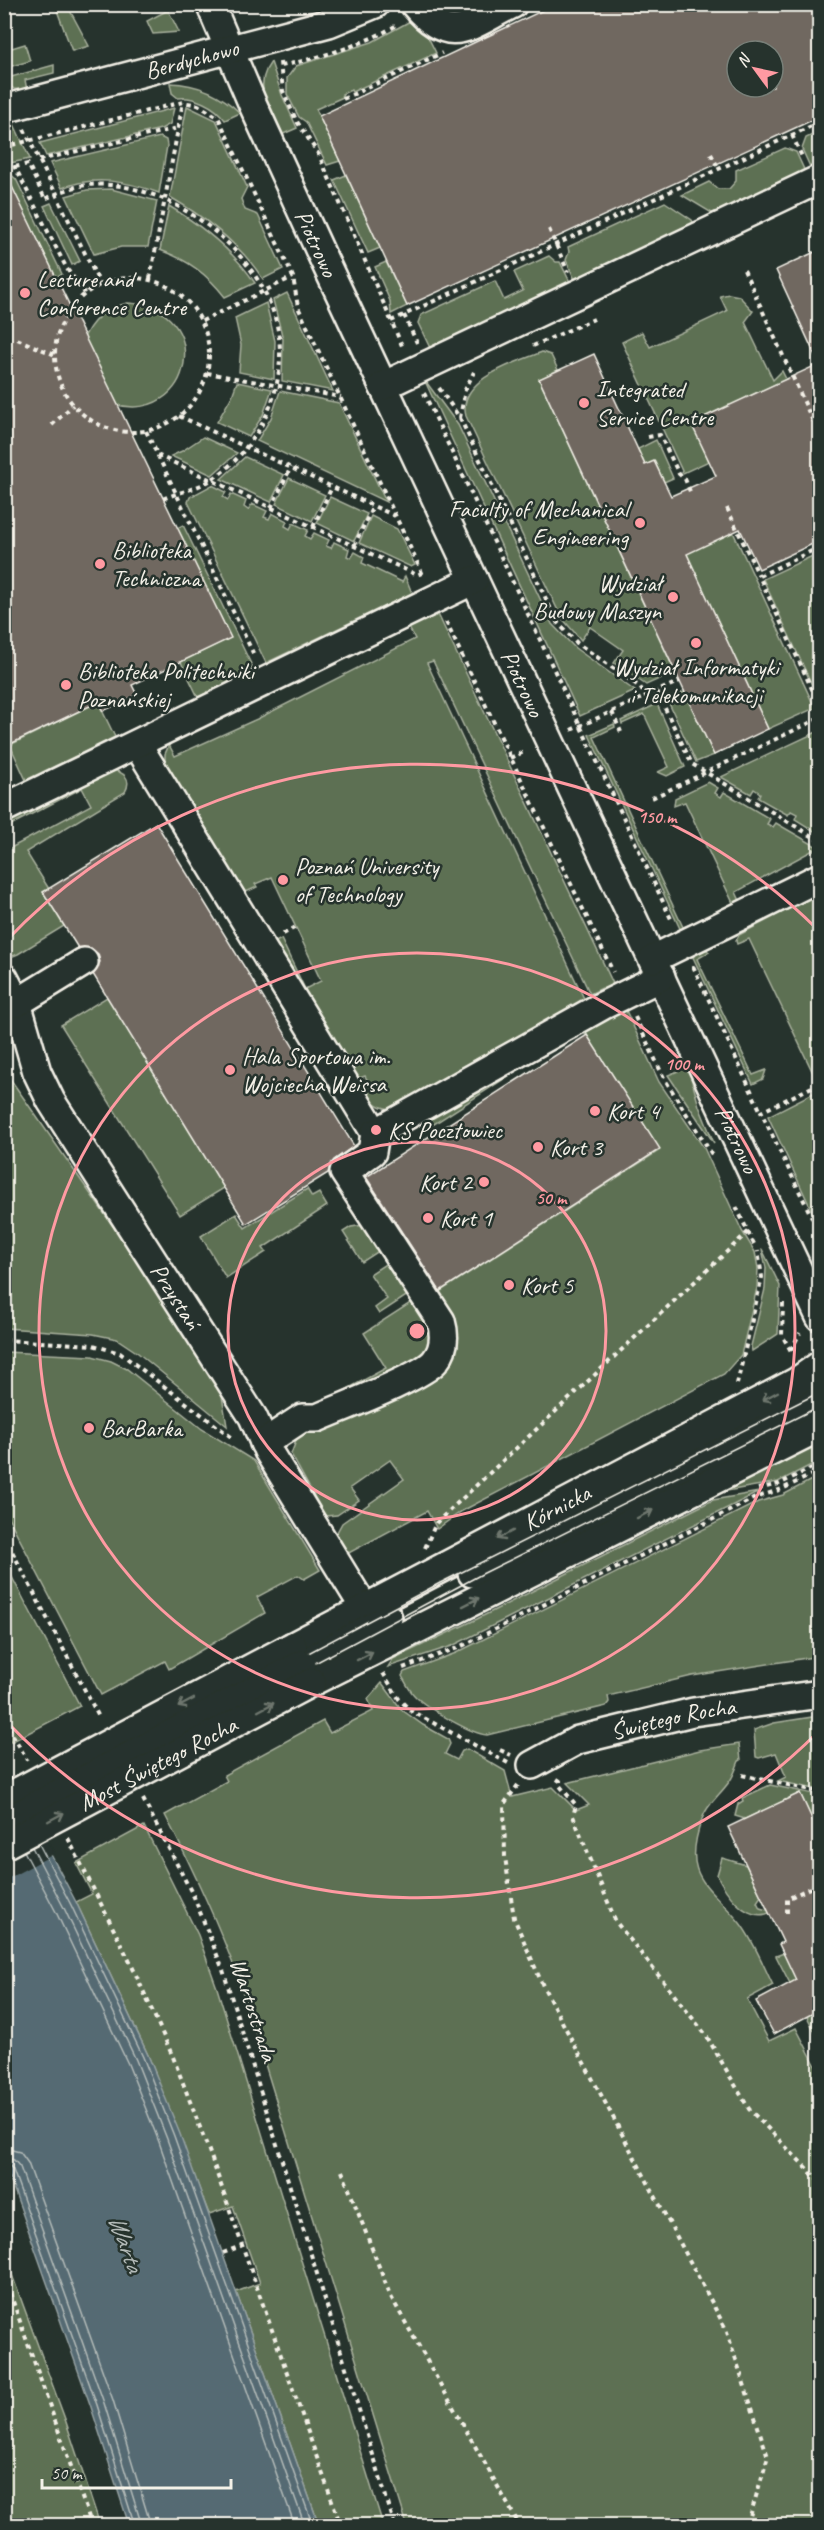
<svg xmlns="http://www.w3.org/2000/svg" width="824" height="2530" viewBox="0 0 824 2530" font-family="Caveat,sans-serif">
<style>
.green{fill:#5d7052;stroke:#a8b09d;stroke-width:1.5}
.water{fill:#556b73;stroke:#95a1a2;stroke-width:1.5}
.pier{fill:#26332d}
.lines{fill:none;stroke-linecap:round;stroke-linejoin:round}
.shore{stroke:#b4bbb9;stroke-width:1.5}
.building{fill:#706761;stroke:#f4f1e8;stroke-width:1.5;fill-rule:evenodd}
.minor-casing{stroke:#f4f1e8;stroke-width:32}
.path{stroke:#f4f1e8;stroke-width:4;stroke-dasharray:4.5 4.5;stroke-linecap:butt}
.minor{stroke:#26332d;stroke-width:27}
.tram{stroke:#f4f1e8;stroke-width:1.5}
.minor-bridge-casing{stroke:#f4f1e8;stroke-width:32;stroke-linecap:butt}
.minor-bridge{stroke:#26332d;stroke-width:27}
.oneway{stroke:#6e766e}
.ring{fill:none;stroke:#ff9aa2;stroke-width:3}
.poi-dot{fill:#ff9aa2;stroke:#26332d;stroke-width:2}
.labels{text-anchor:middle;dominant-baseline:central;stroke-width:5;stroke-linejoin:round;paint-order:stroke}
.street-label{font-size:24px;fill:#f4f1e8;stroke:#26332d}
.poi-label{font-size:24px;fill:#f4f1e8;stroke:#26332d;text-anchor:start}
.water-label{font-size:26px;font-style:italic;fill:#b4bbb9;stroke:#26332d}
.centre{fill:#ff9aa2;stroke:#26332d;stroke-width:3}
.ring-label{font-size:18px;text-anchor:middle;font-weight:bold;fill:#ff9aa2;stroke:#26332d;stroke-width:5;stroke-linejoin:round;paint-order:stroke}
</style>
<rect width="100%" height="100%" fill="#26332d"/>
<filter id="ink" filterUnits="userSpaceOnUse"><feTurbulence type="fractalNoise" baseFrequency=".0167" numOctaves="2"/><feDisplacementMap in="SourceGraphic" scale="12" xChannelSelector="R" yChannelSelector="G"/><feConvolveMatrix kernelMatrix="1 2 1 2 8 2 1 2 1" color-interpolation-filters="sRGB"/></filter>
<g filter="url(#ink)">
<!-- green -->
<g class="green">
<polygon points="55,5 67,5 89,46 72,51"/>
<polygon points="168,10 179,32 153,34 147,21"/>
<polygon points="414,19 422,25 436,53 352,92 351,90 342,94 343,97 316,109 340,161 327,165 306,122 299,117 287,94 287,78 296,66 372,42"/>
<polygon points="25,44 30,61 5,68 5,50"/>
<path d="M271,62L282,95L297,128L281,135C270,111 252,87 271,62Z"/>
<polygon points="54,65 54,73 25,80 27,90 14,89 5,82 4,79"/>
<path d="M170,83C197,84 221,94 240,113L225,120C215,106 194,96 178,98L172,93Z"/>
<path d="M187,106L216,120L247,187L241,199L245,210L258,215L283,269L263,279C240,244 206,218 170,197Z"/>
<polygon points="174,108 170,124 161,129 46,156 40,143"/>
<polygon points="13,122 30,159 5,164 5,124"/>
<polygon points="819,132 819,168 812,171 802,149 806,138"/>
<path d="M160,137L166,140L167,146L159,193C127,181 94,175 62,188L50,163Z"/>
<polygon points="785,148 796,152 806,174 715,215 682,195 709,182 718,189 729,189 736,181 736,170"/>
<polygon points="10,174 16,179 62,274 56,278 6,175"/>
<polygon points="346,175 380,248 368,253 334,180"/>
<polygon points="111,189 157,201 148,247 121,247 94,254 66,196 87,190"/>
<polygon points="665,202 692,220 694,225 576,282 566,260 569,252 568,247"/>
<polygon points="51,203 80,261 72,265 44,206"/>
<path d="M169,206C202,226 233,250 255,283L225,297C207,274 188,260 160,250Z"/>
<polygon points="549,256 556,262 560,262 571,284 431,350 418,323 421,315 495,281 504,300 523,291 514,272"/>
<polygon points="386,262 407,306 391,314 390,301 375,267"/>
<polygon points="287,293 333,391 282,381 283,339 273,300"/>
<polygon points="729,294 739,296 753,311 745,322 773,380 782,371 786,379 747,397 766,439 729,405 692,423 709,461 683,473 622,342 642,332 650,347 727,311 720,296"/>
<path d="M128,303C215,307 195,427 113,404L82,342C91,320 105,308 128,303Z"/>
<polygon points="266,303 275,341 274,379 239,372 241,345 235,318"/>
<path d="M542,352L551,355L558,370L539,379L675,672L646,685L614,663L623,650L590,627L581,640L561,617L466,416C456,379 517,362 542,352Z"/>
<polygon points="424,379 458,425 552,624 575,648 635,691 580,716"/>
<polygon points="237,382 272,389 263,415 249,437 217,422 232,396"/>
<polygon points="280,391 339,403 386,502 257,441 271,418"/>
<polygon points="203,437 237,453 212,475 171,456 182,451"/>
<polygon points="656,440 673,478 664,482 655,462 645,465 638,449"/>
<polygon points="245,457 284,475 271,502 221,479"/>
<polygon points="289,478 325,495 312,521 276,504"/>
<polygon points="212,485 226,492 223,497 228,500 231,494 246,501 244,507 248,510 252,504 267,511 264,517 269,519 272,513 287,521 285,526 290,529 293,523 308,530 305,536 310,539 314,533 329,540 326,546 331,548 334,542 349,549 347,556 351,558 355,552 364,557 362,563 402,582 405,576 412,593 266,663 188,502 190,497"/>
<polygon points="330,497 367,514 354,541 317,523"/>
<polygon points="371,516 397,529 415,565 411,567 359,543"/>
<polygon points="672,522 733,532 815,708 768,729"/>
<polygon points="183,525 252,666 250,672 198,697 181,662 230,638 177,528"/>
<polygon points="819,553 819,700 763,579"/>
<path d="M436,610L616,990L605,995L602,988L590,994L433,661L427,663L587,1005L395,1109C380,1110 372,1102 362,1091L371,1087L365,1076L355,1080L272,944L281,939L305,989L321,981L272,877L255,884L257,887L246,892L252,906L165,764V754L169,745L175,756L257,719L415,639L407,624Z"/>
<polygon points="684,692 714,755 696,762 667,699"/>
<polygon points="98,702 115,737 26,780 10,745"/>
<polygon points="657,704 685,767 667,776 658,772 669,767 644,714 622,724 621,721"/>
<polygon points="614,724 615,727 594,737 683,927 696,922 695,928 683,935 589,735"/>
<polygon points="819,731 819,834 795,819 797,814 791,811 788,815 758,798 760,793 754,789 751,794 721,777"/>
<path d="M110,769C123,772 133,778 125,792L26,852L49,889L43,892L64,926L18,954L8,958L4,953L5,851L91,805L82,788L5,828V819Z"/>
<polygon points="708,782 718,788 715,793 721,797 724,792 770,819 767,824 773,827 776,823 819,848 819,851 817,848 736,892 742,905 723,913 721,909 733,903 685,802 674,806 675,798"/>
<polygon points="819,893 820,1078 816,1079 749,939 737,944 736,941 739,935"/>
<polygon points="705,948 709,952 697,959 753,1075 766,1070 763,1079 753,1084 691,953"/>
<polygon points="107,997 224,1188 180,1215 61,1025"/>
<polygon points="623,1004 659,1082 704,1148 742,1231 755,1252 758,1268 757,1288 741,1355 724,1374 462,1511 437,1529 427,1511 345,1555 336,1534 342,1523 404,1479 390,1460 350,1488 359,1500 337,1515 325,1516 291,1454 298,1436 428,1376 436,1294 660,1150 587,1035 581,1032 539,1057 536,1052"/>
<polygon points="688,1067 699,1106 714,1143 668,1075"/>
<polygon points="506,1069 510,1075 431,1126 423,1115"/>
<polygon points="4,1070 219,1378 227,1426 138,1353 117,1339 93,1334 5,1328"/>
<polygon points="819,1090 819,1226 768,1116"/>
<polygon points="307,1189 312,1197 319,1193 327,1206 263,1248 266,1252 226,1278 201,1236 236,1214 245,1228"/>
<polygon points="370,1224 385,1247 362,1262 343,1232 351,1227"/>
<polygon points="762,1249 780,1286 778,1334 752,1351 751,1346 765,1289 766,1268"/>
<polygon points="393,1259 414,1291 379,1314 375,1308 387,1299 370,1274"/>
<polygon points="418,1298 433,1322 429,1359 318,1405 386,1368 364,1333"/>
<polygon points="4,1352 92,1356 111,1361 127,1369 202,1429 254,1461 320,1570 304,1579 298,1575 257,1597 265,1613 169,1669 165,1661 101,1695 5,1511"/>
<polygon points="819,1439 819,1461 778,1482 721,1492"/>
<path d="M819,1476V1656L692,1676L608,1696L609,1702L606,1706L487,1735C471,1734 427,1708 415,1696C409,1690 406,1683 402,1676L404,1672L456,1653L758,1502L783,1495Z"/>
<polygon points="759,1492 452,1646 388,1667 393,1659 477,1619 713,1500"/>
<polygon points="4,1562 80,1706 11,1742 4,1730"/>
<path d="M382,1683L402,1710L423,1725L448,1739L450,1744L445,1754L457,1760L462,1751L467,1749L505,1771L512,1797L553,1787L576,1810L589,1805L567,1783L700,1750L739,1744L741,1760L739,1761C736,1768 734,1776 729,1782C720,1795 707,1804 702,1819C681,1877 707,1883 740,1923C754,1941 763,1965 773,1985L747,1999L769,2041L796,2028L818,2070H819V2525H407L239,1980C218,1923 193,1869 165,1815L227,1781L224,1775L323,1721L330,1733L373,1711L368,1699Z"/>
<polygon points="819,1716 819,1790 778,1781 786,1777 776,1753 759,1758 756,1757 754,1730 774,1723"/>
<polygon points="770,1785 819,1795 819,1834 800,1793 745,1819 735,1816 738,1804 743,1801 742,1798"/>
<polygon points="144,1826 198,1935 217,1988 383,2525 319,2525 236,2292 260,2283 233,2206 209,2214 148,2055 76,1902 92,1894 76,1863"/>
<path d="M722,1858L746,1865L761,1896L757,1902L760,1908L767,1910L781,1903L783,1906C778,1908 772,1912 766,1914C744,1920 725,1891 717,1875Z"/>
<polygon points="784,1953 793,1964 819,2020 819,2040 776,1956"/>
<polygon points="4,2253 65,2419 100,2525 5,2525"/>
</g>
<!-- water -->
<polygon class="water" points="4,1766 76,1902 148,2055 180,2134 319,2525 129,2525 91,2407 5,2164"/>
<!-- pier -->
<polygon class="pier" points="5,1764 7,1765 54,1854 5,1880"/>
<g class="lines">
<!-- shore -->
<g class="shore">
<polyline points="39,1844 71,1905 143,2057 174,2136 313,2526"/>
<polyline points="32,1847 64,1908 136,2060 167,2139 305,2526"/>
<polyline points="24,1851 56,1912 128,2064 159,2142 295,2526"/>
<polyline points="4,2148 20,2152 28,2163 113,2400 151,2526"/>
<polyline points="4,2157 14,2160 20,2167 104,2403 142,2526"/>
<polyline points="4,2165 10,2166 13,2170 97,2405 135,2526"/>
</g>
</g>
<!-- building -->
<g class="building">
<path d="M556,4H819V117L407,306L319,116ZM737,51H773V87H737Z"/>
<polygon points="4,170 231,638 132,685 137,695 103,711 98,702 4,747"/>
<polygon points="819,250 819,541 759,569 740,529 687,554 768,729 714,755 539,379 594,354 645,465 654,461 671,496 716,476 691,423 819,364 776,270"/>
<polygon points="156,823 354,1146 334,1160 330,1166 328,1173 246,1224 93,974 100,962 98,954 91,948 78,948 43,892"/>
<polygon points="587,1035 660,1149 440,1291 366,1177"/>
<polygon points="800,1793 819,1834 819,2010 774,2034 756,2001 796,1980 779,1944 783,1942 728,1827"/>
</g>
<g class="lines">
<!-- minor casing -->
<g class="minor-casing">
<g id="minor">
<path id="s1" d="M210,4L253,105L324,260L820,1317"/>
<path d="M414,4C451,49 469,25 513,4"/>
<path id="s2" d="M4,109L329,23L375,4"/>
<polyline points="383,386 820,179"/>
<polyline points="137,744 375,1133 602,1006 661,977"/>
<polyline points="4,808 474,580"/>
<polyline points="653,959 820,877"/>
<path id="s3" d="M4,978L17,1003L37,1072L51,1101L253,1417L268,1451L365,1609"/>
<polyline points="17,1003 84,962"/>
<path d="M264,1443L302,1418H317C340,1408 422,1377 435,1361C445,1349 445,1335 441,1321L344,1172L372,1152L375,1133"/>
<polyline points="472,1573 820,1398"/>
<path id="s4" d="M293,1646L796,1382L820,1365"/>
<polyline points="302,1664 388,1618"/>
<polyline points="312,1682 820,1427"/>
<path id="s5" d="M532,1765L578,1740L693,1712L820,1694"/>
</g>
</g>
<!-- path -->
<g class="path">
<polyline points="280,62 283,91 296,120 319,155 403,348"/>
<path d="M281,66C322,57 363,45 399,24"/>
<polyline points="343,99 442,53"/>
<polyline points="24,129 100,284"/>
<polyline points="792,135 803,159"/>
<polyline points="4,147 183,102 198,105 218,117 293,277 298,307 424,577"/>
<polyline points="711,154 719,169"/>
<polyline points="39,160 178,128"/>
<path d="M15,167L28,164L45,199C58,193 73,186 88,185C159,178 241,237 269,301C297,365 269,440 214,478C200,488 179,492 163,499"/>
<polyline points="4,170 15,167 67,269 85,293"/>
<polyline points="549,229 568,272"/>
<polyline points="744,270 820,437"/>
<circle cx="132" cy="355" r="77"/>
<polyline points="150,279 183,102"/>
<polyline points="404,315 417,343"/>
<polyline points="202,321 293,277"/>
<polyline points="391,321 820,122"/>
<polyline points="17,339 55,355"/>
<polyline points="533,346 594,319"/>
<polyline points="207,373 341,397"/>
<polyline points="439,388 460,418 557,622 577,643 640,687 646,697"/>
<polyline points="424,393 672,921"/>
<polyline points="179,416 395,516"/>
<polyline points="460,418 465,390 474,372"/>
<polyline points="52,425 73,405"/>
<polyline points="146,431 255,657"/>
<polyline points="648,437 660,435 679,474 685,479 691,494"/>
<polyline points="157,455 417,575 422,573"/>
<polyline points="271,508 291,467"/>
<polyline points="727,508 759,576"/>
<polyline points="313,527 332,487"/>
<polyline points="354,546 373,506"/>
<polyline points="820,547 759,576 820,706"/>
<polyline points="446,622 613,972"/>
<polyline points="657,692 692,764 820,841"/>
<polyline points="612,712 621,732"/>
<polyline points="571,730 680,681"/>
<polyline points="510,758 526,751"/>
<polyline points="652,798 820,718"/>
<polyline points="283,934 296,927"/>
<polyline points="693,966 761,1112"/>
<polyline points="635,1017 664,1078 713,1156"/>
<polyline points="820,1083 761,1112 820,1234"/>
<polyline points="748,1232 754,1244"/>
<polyline points="783,1303 782,1335 791,1351"/>
<polyline points="4,1340 93,1345 120,1353 234,1439"/>
<polyline points="791,1350 800,1333"/>
<polyline points="737,1384 762,1277 758,1251"/>
<polyline points="758,1489 779,1484 820,1464"/>
<polyline points="4,1536 100,1719"/>
<polyline points="425,1548 436,1523 748,1232 735,1204"/>
<polyline points="403,1668 460,1647 755,1498 782,1489 820,1471"/>
<polyline points="383,1673 399,1699 411,1711 508,1763"/>
<polyline points="4,1719 27,1760"/>
<polyline points="500,1750 511,1755"/>
<polyline points="742,1775 820,1792"/>
<polyline points="557,1779 560,1781 560,1786 576,1805 573,1816 616,1922 706,2035 749,2109 820,2182"/>
<polyline points="518,1785 504,1804 505,1857 514,1918 543,1986 726,2329 768,2457 747,2526"/>
<polyline points="143,1799 194,1897 223,1970 395,2526"/>
<polyline points="68,1838 132,1966 173,2057 209,2151 341,2526"/>
<polyline points="787,1913 787,1899 820,1883"/>
<polyline points="342,2171 390,2295 520,2526"/>
<polyline points="223,2253 241,2246"/>
<polyline points="4,2276 92,2526"/>
</g>
<!-- minor -->
<use href="#minor" class="minor"/>
<!-- tram -->
<g class="tram">
<polyline points="4,1815 440,1583 820,1392"/>
<polyline points="4,1829 482,1574 820,1406"/>
</g>
<!-- minor-bridge casing -->
<g class="minor-bridge-casing">
<g id="minor-bridge">
<polyline points="4,1799 293,1646"/>
<polyline points="4,1822 302,1664"/>
<path id="s6" d="M4,1845L312,1682"/>
</g>
</g>
<!-- minor-bridge -->
<use href="#minor-bridge" class="minor-bridge"/>
</g>
<!-- one-way arrows -->
<defs><path id="oneway-shaft" d="M-6 0H5M1.5-3L5.5 0L1.5 3" fill="none" stroke-width="1.6" stroke-linecap="round" stroke-linejoin="round" transform="scale(1.5)"/></defs>
<g class="oneway">
<use href="#oneway-shaft" transform="translate(770 1396) rotate(152)"/>
<use href="#oneway-shaft" transform="translate(645 1514) rotate(-27)"/>
<use href="#oneway-shaft" transform="translate(505 1535) rotate(152)"/>
<use href="#oneway-shaft" transform="translate(471 1602) rotate(-27)"/>
<use href="#oneway-shaft" transform="translate(365 1656) rotate(-27)"/>
<use href="#oneway-shaft" transform="translate(186 1703) rotate(152)"/>
<use href="#oneway-shaft" transform="translate(266 1707) rotate(-28)"/>
<use href="#oneway-shaft" transform="translate(56 1817) rotate(-28)"/>
</g>
</g>
<!-- distance rings -->
<g class="ring">
<circle cx="417" cy="1331" r="189"/>
<circle cx="417" cy="1331" r="378"/>
<path d="M818 1732A567 567 0 0 1 6 1721M6 941A567 567 0 0 1 818 930"/>
</g>
<!-- markers -->
<g class="poi-dot">
<circle cx="25" cy="293" r="6"/>
<circle cx="584" cy="403" r="6"/>
<circle cx="640" cy="523" r="6"/>
<circle cx="100" cy="564" r="6"/>
<circle cx="673" cy="597" r="6"/>
<circle cx="696" cy="643" r="6"/>
<circle cx="66" cy="685" r="6"/>
<circle cx="283" cy="880" r="6"/>
<circle cx="230" cy="1070" r="6"/>
<circle cx="595" cy="1111" r="6"/>
<circle cx="376" cy="1130" r="6"/>
<circle cx="538" cy="1147" r="6"/>
<circle cx="484" cy="1182" r="6"/>
<circle cx="428" cy="1218" r="6"/>
<circle cx="509" cy="1285" r="6"/>
<circle cx="89" cy="1428" r="6"/>
</g>
<g class="labels">
<!-- street labels -->
<g class="street-label">
<text stroke="none"><textPath href="#s2" startOffset="194">Berdychowo</textPath></text>
<text stroke="none"><textPath href="#s1" startOffset="262">Piotrowo</textPath></text>
<text stroke="none"><textPath href="#s1" startOffset="748">Piotrowo</textPath></text>
<text stroke="none"><textPath href="#s1" startOffset="1252">Piotrowo</textPath></text>
<text stroke="none"><textPath href="#s3" startOffset="364">Przystań</textPath></text>
<text stroke="none"><textPath href="#s4" startOffset="298">Kórnicka</textPath></text>
<text stroke="none"><textPath href="#s5" startOffset="150">Świętego Rocha</textPath></text>
<text stroke="none"><textPath href="#s6" startOffset="174">Most Świętego Rocha</textPath></text>
<text transform="translate(254 2010) rotate(72)">Wartostrada</text>
</g>
<!-- poi labels -->
<g class="poi-label">
<text x="37" y="279">Lecture and<tspan x="37" dy="28">Conference Centre</tspan></text>
<text x="596" y="389">Integrated<tspan x="596" dy="28">Service Centre</tspan></text>
<text x="628" y="509" text-anchor="end">Faculty of Mechanical<tspan x="628" dy="28">Engineering</tspan></text>
<text x="112" y="550">Biblioteka<tspan x="112" dy="28">Techniczna</tspan></text>
<text x="661" y="583" text-anchor="end">Wydział<tspan x="661" dy="28">Budowy Maszyn</tspan></text>
<text x="696" y="667" text-anchor="middle">Wydział Informatyki<tspan x="696" dy="28">i Telekomunikacji</tspan></text>
<text x="78" y="671">Biblioteka Politechniki<tspan x="78" dy="28">Poznańskiej</tspan></text>
<text x="295" y="866">Poznań University<tspan x="295" dy="28">of Technology</tspan></text>
<text x="242" y="1056">Hala Sportowa im.<tspan x="242" dy="28">Wojciecha Weissa</tspan></text>
<text x="607" y="1111">Kort 4</text>
<text x="388" y="1130">KS Pocztowiec</text>
<text x="550" y="1147">Kort 3</text>
<text x="472" y="1182" text-anchor="end">Kort 2</text>
<text x="440" y="1218">Kort 1</text>
<text x="521" y="1285">Kort 5</text>
<text x="101" y="1428">BarBarka</text>
</g>
<!-- water labels -->
<g class="water-label">
<text transform="translate(126 2243) rotate(70)">Warta</text>
</g>
</g>
<circle cx="417" cy="1331" r="9" class="centre"/>
<g class="ring-label">
<text x="657" y="823">150 m</text>
<text x="684" y="1070">100 m</text>
<text x="551" y="1204">50 m</text>
</g>
<!-- margin -->
<rect width="824" height="2530" fill="none" stroke="#26332d" stroke-width="24"/>
<rect x="12" y="12" width="800" height="2506" fill="none" stroke="#f4f1e8" stroke-width="2" filter="url(#ink)"/>
<!-- north arrow -->
<g transform="translate(755 69) rotate(303)"><circle r="28" fill="#26332d" stroke="#787f78" stroke-width="1.5"/>
<path d="M0-4.5L10 22L0 15L-10 22Z" fill="#ff9aa2"/>
<text y="-9" font-size="16" font-weight="bold" text-anchor="middle" fill="#f4f1e8">N</text>
</g>
<!-- scale -->
<path d="M42 2479v9h189v-9" fill="none" stroke="#f4f1e8" stroke-width="3"/>
<text x="51" y="2479" font-size="18" fill="#f4f1e8" stroke="#26332d" stroke-width="4.5" paint-order="stroke">50 m</text>
</svg>
